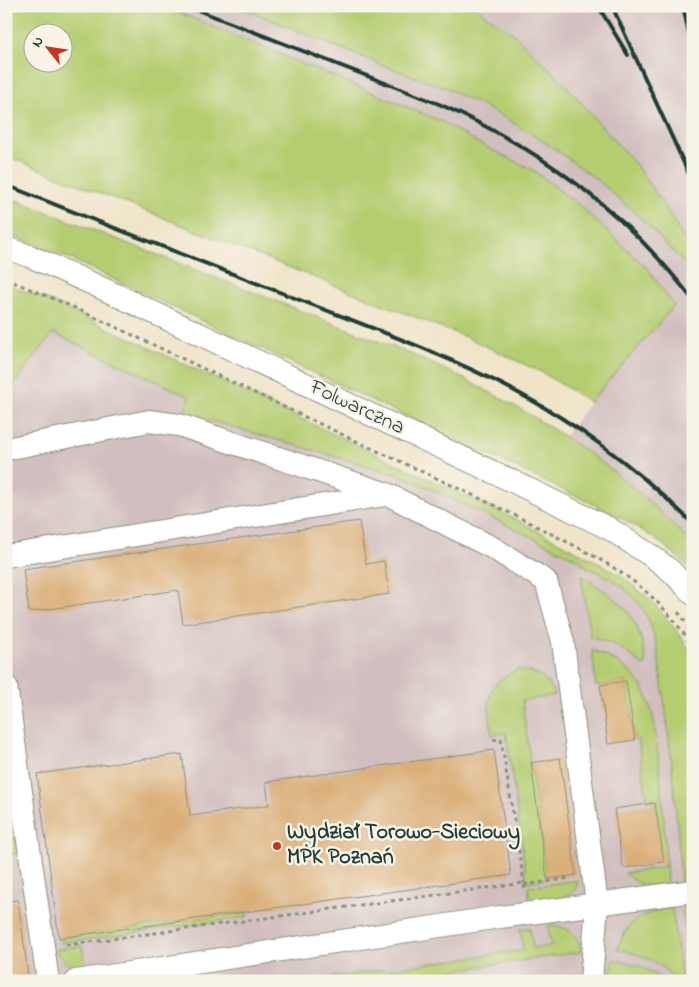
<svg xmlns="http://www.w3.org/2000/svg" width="699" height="987" viewBox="0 0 699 987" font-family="'Indie Flower',sans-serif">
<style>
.industrial{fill:#d1bfbf;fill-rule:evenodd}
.green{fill:#b5cd71;stroke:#6a8552;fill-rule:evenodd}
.building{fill:#daaf79}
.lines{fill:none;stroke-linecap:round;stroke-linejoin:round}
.minor-casing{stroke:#88907e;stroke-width:24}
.path{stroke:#88907e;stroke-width:3;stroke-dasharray:4 4;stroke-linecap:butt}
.minor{stroke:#fff;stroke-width:22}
.rail{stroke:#1f3d34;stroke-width:4}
.poi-dot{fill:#c8321e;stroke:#f7f3e8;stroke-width:2}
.labels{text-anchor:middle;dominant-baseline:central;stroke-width:5;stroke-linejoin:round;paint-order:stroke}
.street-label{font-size:22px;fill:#1f3d34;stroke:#f7f3e8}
.poi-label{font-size:22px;font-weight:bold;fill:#1f3d34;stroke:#f7f3e8;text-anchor:start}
</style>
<rect width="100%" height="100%" fill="#f7f3e8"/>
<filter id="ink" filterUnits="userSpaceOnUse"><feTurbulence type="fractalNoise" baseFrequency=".02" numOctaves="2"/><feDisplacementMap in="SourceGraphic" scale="10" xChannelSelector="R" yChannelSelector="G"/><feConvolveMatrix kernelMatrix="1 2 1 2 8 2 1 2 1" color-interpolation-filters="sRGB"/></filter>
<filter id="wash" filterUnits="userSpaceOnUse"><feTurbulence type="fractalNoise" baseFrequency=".0096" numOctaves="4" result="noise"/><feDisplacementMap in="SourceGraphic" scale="20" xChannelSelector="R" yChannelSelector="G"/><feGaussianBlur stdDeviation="1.12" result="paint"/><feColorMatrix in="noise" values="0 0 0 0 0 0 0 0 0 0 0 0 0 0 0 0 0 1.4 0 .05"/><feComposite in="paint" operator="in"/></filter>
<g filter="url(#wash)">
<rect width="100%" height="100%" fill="#f0e4c8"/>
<!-- industrial -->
<g class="industrial">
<path d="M6,6H693V546L680,532L625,482L564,437L590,402L541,372L468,338L6,156ZM32,32H62V62H32Z"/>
<polygon points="44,304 618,578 693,660 693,981 6,981 6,353"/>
</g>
<!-- green -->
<g class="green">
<path d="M6,6H163L441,121L480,144L533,170L579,205L648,269L674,306L590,402L541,372L468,338L6,156ZM32,32H62V62H32Z"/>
<polygon points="237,6 473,6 512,33 560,79 636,165 665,207 693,254 693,273 647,224 600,182 555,149 502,116 446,88 384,66"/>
<path d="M6,196C96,231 186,266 276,301C316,317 356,332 396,348C501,391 618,460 693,546V572C669,546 639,527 608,511L64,256L6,234Z"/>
<path d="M6,284L46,299L519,521L603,565L620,575L652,601L677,631L693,655V880L681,882C677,818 672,755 663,692C659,664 658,632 642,608C628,586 605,575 581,564L582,561L406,477L183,413L190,397L53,333L6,395Z"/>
<path d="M581,576L592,581L591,583C627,602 641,623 646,664L643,666C627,651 612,641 590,637Z"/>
<path d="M592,650C612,658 631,668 643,688C653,706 655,727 657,747C663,792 665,838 667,884C650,887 637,887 625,873L664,867L654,798L647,799L638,740H635L626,681L596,686Z"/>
<path d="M517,670C536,671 547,677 555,695L522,701L547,879L527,882L506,733L492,735C488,704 483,684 517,670Z"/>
<polygon points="8,782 18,853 6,855 6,783"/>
<path d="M579,880C573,902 549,901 530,903L528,887Z"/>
<polygon points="693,905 693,981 692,981 682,907"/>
<path d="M672,908L682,981H677C660,962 641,954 617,949C629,919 640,913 672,908Z"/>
<polygon points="247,912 247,917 62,943 59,938"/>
<path d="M548,926C566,925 579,933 581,952L380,981H305L523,950L520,929L530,928L533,948L551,946Z"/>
<path d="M82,946L86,966C71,968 61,964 56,949Z"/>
<path d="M613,960C633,962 648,968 663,981H609Z"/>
</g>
<g id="blocks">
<!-- building -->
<g class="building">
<polygon points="359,521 366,564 384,561 389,594 183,624 178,590 29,612 23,569"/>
<polygon points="626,681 635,740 608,744 600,685"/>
<polygon points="494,750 511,875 59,938 37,774 182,754 190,816 269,805 266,782"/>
<polygon points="560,758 576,875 547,879 531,763"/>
<polygon points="655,803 664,862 623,868 614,809"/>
<polygon points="18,900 29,981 6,981 6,901"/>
</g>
</g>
</g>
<g filter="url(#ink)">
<use href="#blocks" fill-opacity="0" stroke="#88907e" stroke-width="1"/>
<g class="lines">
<!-- minor casing -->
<g class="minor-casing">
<g id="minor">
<polyline points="6,248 32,257 95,285 512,481 610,529 653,557 671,571 693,594"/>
<polyline points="6,449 149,421 179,425 387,494 493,548 546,581 563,642 597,904 591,981"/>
<polyline points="6,556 386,495"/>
<polyline points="6,686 48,981"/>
<polyline points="76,981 493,918 693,891"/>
</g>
</g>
<!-- path -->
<g class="path">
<path d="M6,279L71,306C171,353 271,401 371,448C427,474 483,499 538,527C604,561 653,582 693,648"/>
<polyline points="678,612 693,632"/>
<polyline points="493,740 501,739 524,883"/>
<polyline points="524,885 571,878"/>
<polyline points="66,945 524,883 525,892"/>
</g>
<!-- minor -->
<use href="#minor" class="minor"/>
<!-- rail -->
<g class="rail">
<path d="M187,6L439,104C541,149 624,210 693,300"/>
<polyline points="598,6 628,55"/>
<polyline points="612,6 693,183"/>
<polyline points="683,6 693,52"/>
<path d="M6,185C101,223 196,260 292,297C366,326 443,353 513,390C579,425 641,471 693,524"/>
</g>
</g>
</g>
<!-- markers -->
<circle class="poi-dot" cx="277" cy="846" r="5"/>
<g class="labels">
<!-- street labels -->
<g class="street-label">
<text transform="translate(357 408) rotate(25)">Folwarczna</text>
</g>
<!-- poi labels -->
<g class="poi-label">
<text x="287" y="833">Wydział Torowo-Sieciowy<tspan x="287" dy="25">MPK Poznań</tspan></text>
</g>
</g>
<!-- margin -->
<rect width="699" height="987" fill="none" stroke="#f7f3e8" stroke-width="25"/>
<!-- north arrow -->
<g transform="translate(48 48) rotate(300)"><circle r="24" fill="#f7f3e8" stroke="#a1aaa0"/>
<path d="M0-4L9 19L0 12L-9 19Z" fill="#c8321e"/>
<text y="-8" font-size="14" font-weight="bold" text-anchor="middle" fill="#1f3d34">N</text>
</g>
</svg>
